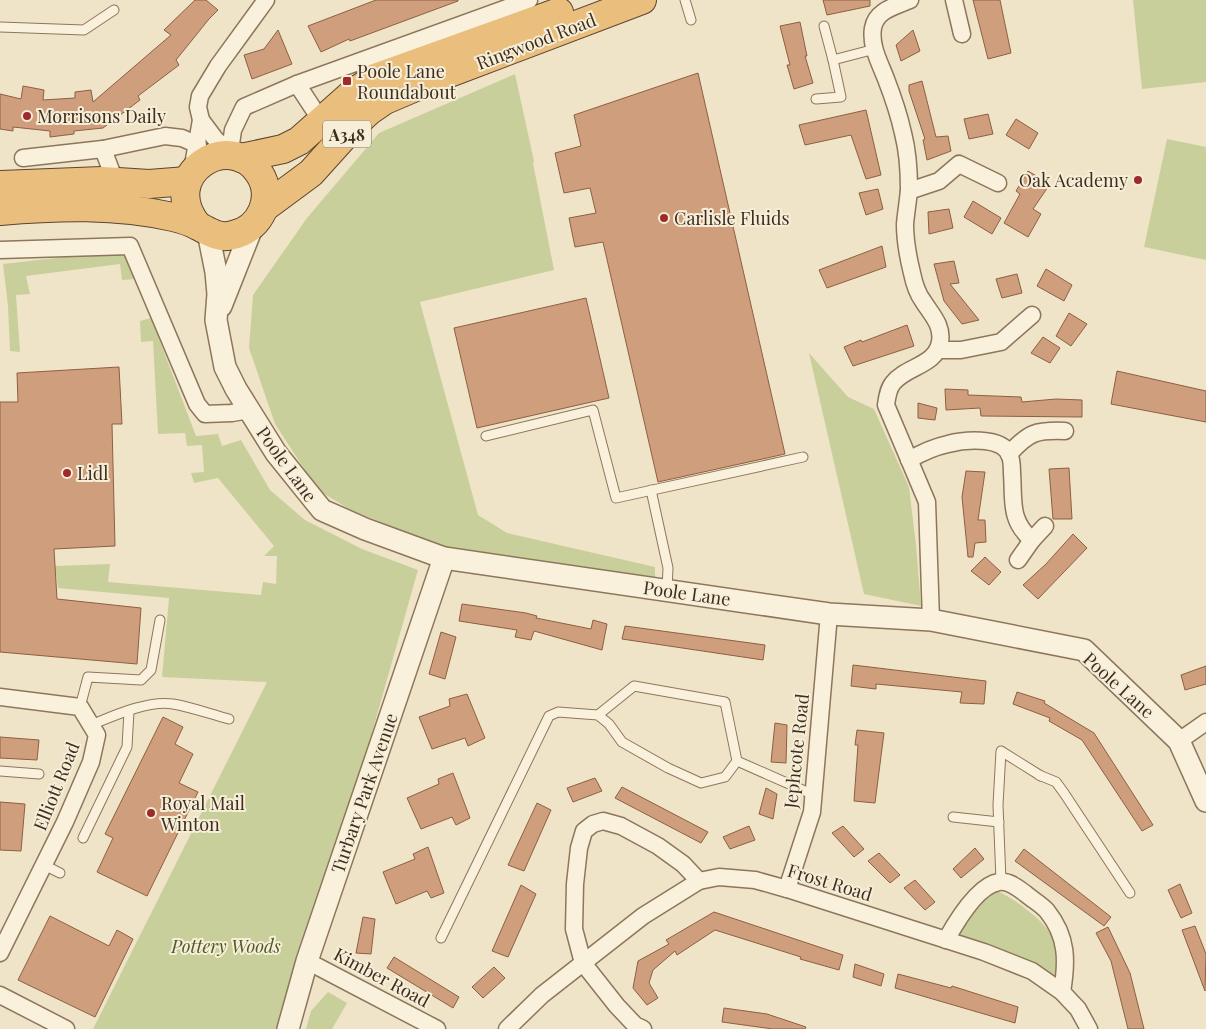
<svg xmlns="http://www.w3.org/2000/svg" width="1206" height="1029" viewBox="0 0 1206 1029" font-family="'Playfair Display',serif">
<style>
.green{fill:#c9cf9b}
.building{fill:#cf9f7d;stroke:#8d5f41}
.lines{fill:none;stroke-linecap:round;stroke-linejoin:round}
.service-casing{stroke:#8d765c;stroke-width:11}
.minor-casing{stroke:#8d765c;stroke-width:19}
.tertiary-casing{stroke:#8d765c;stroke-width:24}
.trunk-casing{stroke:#5b4430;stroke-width:30}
.service{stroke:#faf1dc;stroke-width:9}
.minor{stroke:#faf1dc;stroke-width:16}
.tertiary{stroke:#faf1dc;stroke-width:21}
.trunk{stroke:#eabe7c;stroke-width:28}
.poi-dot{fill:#9e2a2b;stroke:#f7eed8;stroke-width:2}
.labels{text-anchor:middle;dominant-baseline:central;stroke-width:4;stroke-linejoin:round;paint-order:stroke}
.shield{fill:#f7eed8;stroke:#756857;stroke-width:1}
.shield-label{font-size:16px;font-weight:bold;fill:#3d2e20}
.street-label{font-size:18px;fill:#3d2e20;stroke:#f7eed8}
.poi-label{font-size:18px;fill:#3d2e20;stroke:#f7eed8;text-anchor:start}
.park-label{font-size:18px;font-style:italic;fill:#4d5a26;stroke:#f7eed8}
</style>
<rect width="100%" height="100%" fill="#f0e4c8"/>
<!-- green -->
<g class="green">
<polygon points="1133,0 1206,0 1206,82 1142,89"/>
<polygon points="515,74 534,161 533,163 554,270 420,302 478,515 507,533 655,567 655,581 483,555 439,546 349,509 318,490 275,424 249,348 253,295 307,218 379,133"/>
<polygon points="1167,139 1206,147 1206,260 1144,247"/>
<polygon points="118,251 125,254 136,279 122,280 120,264 26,276 30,294 16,295 20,352 10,351 8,306 3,264"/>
<polygon points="151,318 196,436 218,434 222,446 241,440 270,490 305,520 362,549 418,570 288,1029 93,1029 267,682 162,677 169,598 58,588 55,566 110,564 108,582 261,595 263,582 276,584 277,556 264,556 274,546 218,478 194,483 191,473 204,472 202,445 187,446 185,433 158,434 153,341 141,342 140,321"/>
<polygon points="809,353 848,397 874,409 909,487 916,545 921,606 864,594"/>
<path d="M997,891C1012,897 1044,920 1051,935C1056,947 1055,962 1056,974L1054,976C1028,955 992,948 961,938L957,934C968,918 980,899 997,891Z"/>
<polygon points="328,992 347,1003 332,1029 306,1029 311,1011"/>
</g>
<!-- building -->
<g class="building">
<polygon points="195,0 206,0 218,10 209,19 176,60 179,65 138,96 140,100 103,128 74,131 74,134 50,137 50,131 13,127 13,131 0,129 0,94 21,99 23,86 44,90 43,100 75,98 75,92 91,90 93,102 171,35 164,30"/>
<polygon points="376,0 458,0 458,1 350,41 349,39 321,52 308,26"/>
<polygon points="823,0 870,0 870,6 827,15"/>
<polygon points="973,0 1000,0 1011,53 988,59"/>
<polygon points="800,22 807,56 805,56 813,83 794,89 787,65 790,65 780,26"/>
<polygon points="278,30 292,64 252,79 244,55 264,49"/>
<polygon points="913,30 920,51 901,61 896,45"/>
<polygon points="698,73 785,454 658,482 603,242 575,247 569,218 596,213 590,188 564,193 555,153 581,146 574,115"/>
<polygon points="922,81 936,137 948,136 951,151 927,160 923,140 925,139 909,91 909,85"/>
<polygon points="866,110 881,175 866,179 851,135 805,145 799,125"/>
<polygon points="988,114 993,134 969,139 964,119"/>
<polygon points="1016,119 1038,133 1029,149 1006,135"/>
<polygon points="1028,171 1050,184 1033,209 1041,214 1028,237 1004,223 1020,194 1016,191"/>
<polygon points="878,189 883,209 866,215 859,193"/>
<polygon points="973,201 1001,218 992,234 964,217"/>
<polygon points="949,209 953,228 929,234 928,212"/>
<polygon points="882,246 886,267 827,288 819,270"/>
<polygon points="954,261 959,283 950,284 979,320 962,324 944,301 934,264"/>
<polygon points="1046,269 1072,285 1064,301 1037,286"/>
<polygon points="1017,274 1022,293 1002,298 996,279"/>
<polygon points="586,298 609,398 477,428 454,328"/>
<polygon points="1069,313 1087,324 1071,346 1056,336"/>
<polygon points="907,325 914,346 853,366 844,347 861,340 862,342"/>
<polygon points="1043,337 1060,348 1050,363 1031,353"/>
<polygon points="119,367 122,424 112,424 115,546 54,549 57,599 141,608 137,664 0,652 0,402 18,402 17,373"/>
<polygon points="1117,371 1206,391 1206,422 1111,404"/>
<polygon points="945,389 968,390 968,395 1021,397 1022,402 1056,399 1082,400 1082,417 981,416 980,408 946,410"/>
<polygon points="918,403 937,408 935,420 918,418"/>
<polygon points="1069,468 1072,519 1053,519 1049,469"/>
<polygon points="966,471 985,472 978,520 985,520 986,542 975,543 973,557 968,557 962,497"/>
<polygon points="1073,534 1087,548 1038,599 1023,585 1046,564"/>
<polygon points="985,557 1001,572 989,585 971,571"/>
<polygon points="462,604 526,613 537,616 536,618 591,629 593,620 607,624 602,650 534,631 531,640 515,637 517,630 459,621"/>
<polygon points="625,626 765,645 763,660 622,639"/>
<polygon points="441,632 456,637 445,679 429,674"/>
<polygon points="853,665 986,681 984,704 960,703 962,692 876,684 876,689 851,686"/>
<polygon points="1206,666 1206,684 1185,690 1181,675"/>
<polygon points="1017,692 1045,701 1044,703 1094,733 1153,825 1142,831 1082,740 1049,721 1050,718 1013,704"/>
<polygon points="467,694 485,738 468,746 465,738 432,749 419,717 450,706 449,699"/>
<polygon points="163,717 183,727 175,744 193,754 179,783 198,792 147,896 97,872 113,838 105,834"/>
<polygon points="775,723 787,725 786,763 771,762"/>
<polygon points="857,730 884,733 875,803 854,801 858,745 855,745"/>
<polygon points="0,737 39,740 37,760 0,758"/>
<polygon points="453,773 470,818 456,825 452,817 421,829 407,798 439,784 438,779"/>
<polygon points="595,778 602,791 573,802 567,788"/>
<polygon points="622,787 708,832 701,843 615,798"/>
<polygon points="766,788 777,794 773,819 759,814"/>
<polygon points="0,802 25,804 21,851 0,850"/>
<polygon points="537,803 551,810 524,871 508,865"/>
<polygon points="749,826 755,840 730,849 723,837"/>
<polygon points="843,826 864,849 854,857 832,833"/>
<polygon points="428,847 444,893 431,898 427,891 396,904 383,872 415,859 413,854"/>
<polygon points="975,848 984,859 961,878 953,869"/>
<polygon points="1024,849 1111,917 1104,926 1015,861"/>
<polygon points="879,853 900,875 890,883 868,861"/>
<polygon points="915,880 935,902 925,910 904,888"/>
<polygon points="1180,884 1192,913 1181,918 1168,890"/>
<polygon points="521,885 536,894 508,957 492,951"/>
<polygon points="714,912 843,955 839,970 800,959 801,957 715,930 677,955 675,951 653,970 649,983 658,998 647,1005 633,988 638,961 669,944 666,940"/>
<polygon points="50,916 109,946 117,930 133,939 95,1017 18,980"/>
<polygon points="363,917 375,919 371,954 356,953"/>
<polygon points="1195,926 1206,954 1205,991 1182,930"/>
<polygon points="1108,927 1130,973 1144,1029 1128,1029 1111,961 1096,933"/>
<polygon points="394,957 459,997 453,1008 387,968"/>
<polygon points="855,964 884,974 881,986 853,977"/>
<polygon points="494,967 505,978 483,998 472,987"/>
<polygon points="898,974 951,988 952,986 1018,1007 1015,1023 895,988"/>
<polygon points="724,1008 767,1014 806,1027 805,1029 773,1029 722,1022"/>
</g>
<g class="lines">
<!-- service casing -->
<g class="service-casing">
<g id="service">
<polyline points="685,0 691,20"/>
<polyline points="824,26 833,60 875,49"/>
<polyline points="0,27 84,30 114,10"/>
<polyline points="816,99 841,97 833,60"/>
<polyline points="486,436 593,410 616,498 803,457"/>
<polyline points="651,490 668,568 667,590"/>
<polyline points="80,707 88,677 141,680 151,670 160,620"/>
<polyline points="598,715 634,686 725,702 737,761"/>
<path d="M91,725C113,716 148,700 173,704C191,707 210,714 229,719"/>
<polyline points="0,771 39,774"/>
<polyline points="1039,775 1056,782 1064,793 1130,893"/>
<polyline points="953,817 999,822"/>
<polyline points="83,838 127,747 129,711"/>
<polyline points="44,865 60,873"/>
<polyline points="1001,881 998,805 1001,751 1041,776"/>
<polyline points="441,938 549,716 558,712 598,715 609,724 622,742 668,768 701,783 725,777 737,761 814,795"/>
</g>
</g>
<!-- minor casing -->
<g class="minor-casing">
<g id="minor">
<path d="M910,0C896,6 876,10 873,28C870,46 880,63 886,79C893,97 899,115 903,133C908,152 909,171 909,190C908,201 906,213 905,224C905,240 908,257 912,273C914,283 917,293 923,301C931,314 943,325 940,342C936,366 906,366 893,383C888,389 887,398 886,405L927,502L931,620"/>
<polyline points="954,0 962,34"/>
<polyline points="297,84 322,122"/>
<polyline points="201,120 216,140 230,151 232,156"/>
<polyline points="103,149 115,181"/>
<polyline points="230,151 233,130 244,107 297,84 529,0"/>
<polyline points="23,158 103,149 165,136 182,138 198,145"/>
<polyline points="192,171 201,120 198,107 200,96 218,66 266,0"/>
<polyline points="909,191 939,181 959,164 998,183"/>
<polyline points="0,250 130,246 197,404 205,414 232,413 249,410"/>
<polyline points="938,350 961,350 1001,342 1032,315"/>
<path d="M1009,454C1029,432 1036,430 1065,431"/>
<path d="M909,460C921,453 934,447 948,444C963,440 1001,436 1009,454C1012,459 1012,467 1012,473C1014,501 1009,520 1032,540L1045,526"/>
<polyline points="1018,560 1032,540"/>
<polyline points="0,697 80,707 97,735 91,762 65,822 0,953"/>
<polyline points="1179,741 1206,722"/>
<polyline points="787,889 812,812 829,614"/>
<path d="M946,940C956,922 978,885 999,882C1009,880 1019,889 1026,894C1033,900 1042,905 1047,911C1068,937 1067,962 1062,992"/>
<polyline points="307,961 437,1029"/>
<polyline points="0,995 66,1029"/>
<polyline points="507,1029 542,995 643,916 699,881 719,877 755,880 787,889 984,952 1032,971 1062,992 1078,1009 1089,1029"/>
<polyline points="643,1029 635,1025 617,1006 583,963 574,929 575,884 579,848 584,831 593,824 603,821 621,826 658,846 683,864 699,881"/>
</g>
</g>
<!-- tertiary casing -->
<g class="tertiary-casing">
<g id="tertiary">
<polyline points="208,232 216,272 218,294 216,320 225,367 236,389 276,453 322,510 365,529 444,558 829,614 931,620 1084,650 1179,741 1206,801"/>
<polyline points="221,306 253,225"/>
<polyline points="288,1029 307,961 444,558"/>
</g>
</g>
<!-- trunk casing -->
<g class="trunk-casing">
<g id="trunk">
<polyline points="241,158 283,149 299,141 353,93 375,78 559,12"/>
<polyline points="0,185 102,181 149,184 187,181"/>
<polyline points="265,207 311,173 356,123 369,111 385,100 439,77 642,0"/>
<path d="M0,211C58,206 116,204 173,217C181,219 191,222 198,226C210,232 219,239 233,235C261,229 275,197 259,173C230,129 157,174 197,225"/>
</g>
</g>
<!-- service -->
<use href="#service" class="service"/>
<!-- minor -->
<use href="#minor" class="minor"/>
<!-- tertiary -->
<use href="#tertiary" class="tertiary"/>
<!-- trunk -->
<use href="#trunk" class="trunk"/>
</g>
<!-- markers -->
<g class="poi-dot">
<rect x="342" y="76" width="10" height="10" rx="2.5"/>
<circle cx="27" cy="116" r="5"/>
<circle cx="1138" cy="180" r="5"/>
<circle cx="664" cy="218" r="5"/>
<circle cx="67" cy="473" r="5"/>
<circle cx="151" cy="813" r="5"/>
</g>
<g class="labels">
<!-- shield labels -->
<rect class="shield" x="323" y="120.5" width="48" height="27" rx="4"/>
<g class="shield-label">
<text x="347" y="134">A348</text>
</g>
<!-- street labels -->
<g class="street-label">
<text transform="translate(536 41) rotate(-21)">Ringwood Road</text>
<text transform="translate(287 464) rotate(54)">Poole Lane</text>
<text transform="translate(687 593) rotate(8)">Poole Lane</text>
<text transform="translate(1119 685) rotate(42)">Poole Lane</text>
<text transform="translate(796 751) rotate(-84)">Jephcote Road</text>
<text transform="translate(56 786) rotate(-68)">Elliott Road</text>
<text transform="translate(364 793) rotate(-71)">Turbary Park Avenue</text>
<text transform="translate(830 882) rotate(17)">Frost Road</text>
<text transform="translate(382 977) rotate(28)">Kimber Road</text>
</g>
<!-- poi labels -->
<g class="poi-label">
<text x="357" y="71">Poole Lane<tspan x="357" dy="21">Roundabout</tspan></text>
<text x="37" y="116">Morrisons Daily</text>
<text x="1128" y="180" text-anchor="end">Oak Academy</text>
<text x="674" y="218">Carlisle Fluids</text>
<text x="77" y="473">Lidl</text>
<text x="161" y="803">Royal Mail<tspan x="161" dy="21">Winton</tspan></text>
</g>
<!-- park labels -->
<g class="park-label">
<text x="226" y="946">Pottery Woods</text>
</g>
</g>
</svg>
